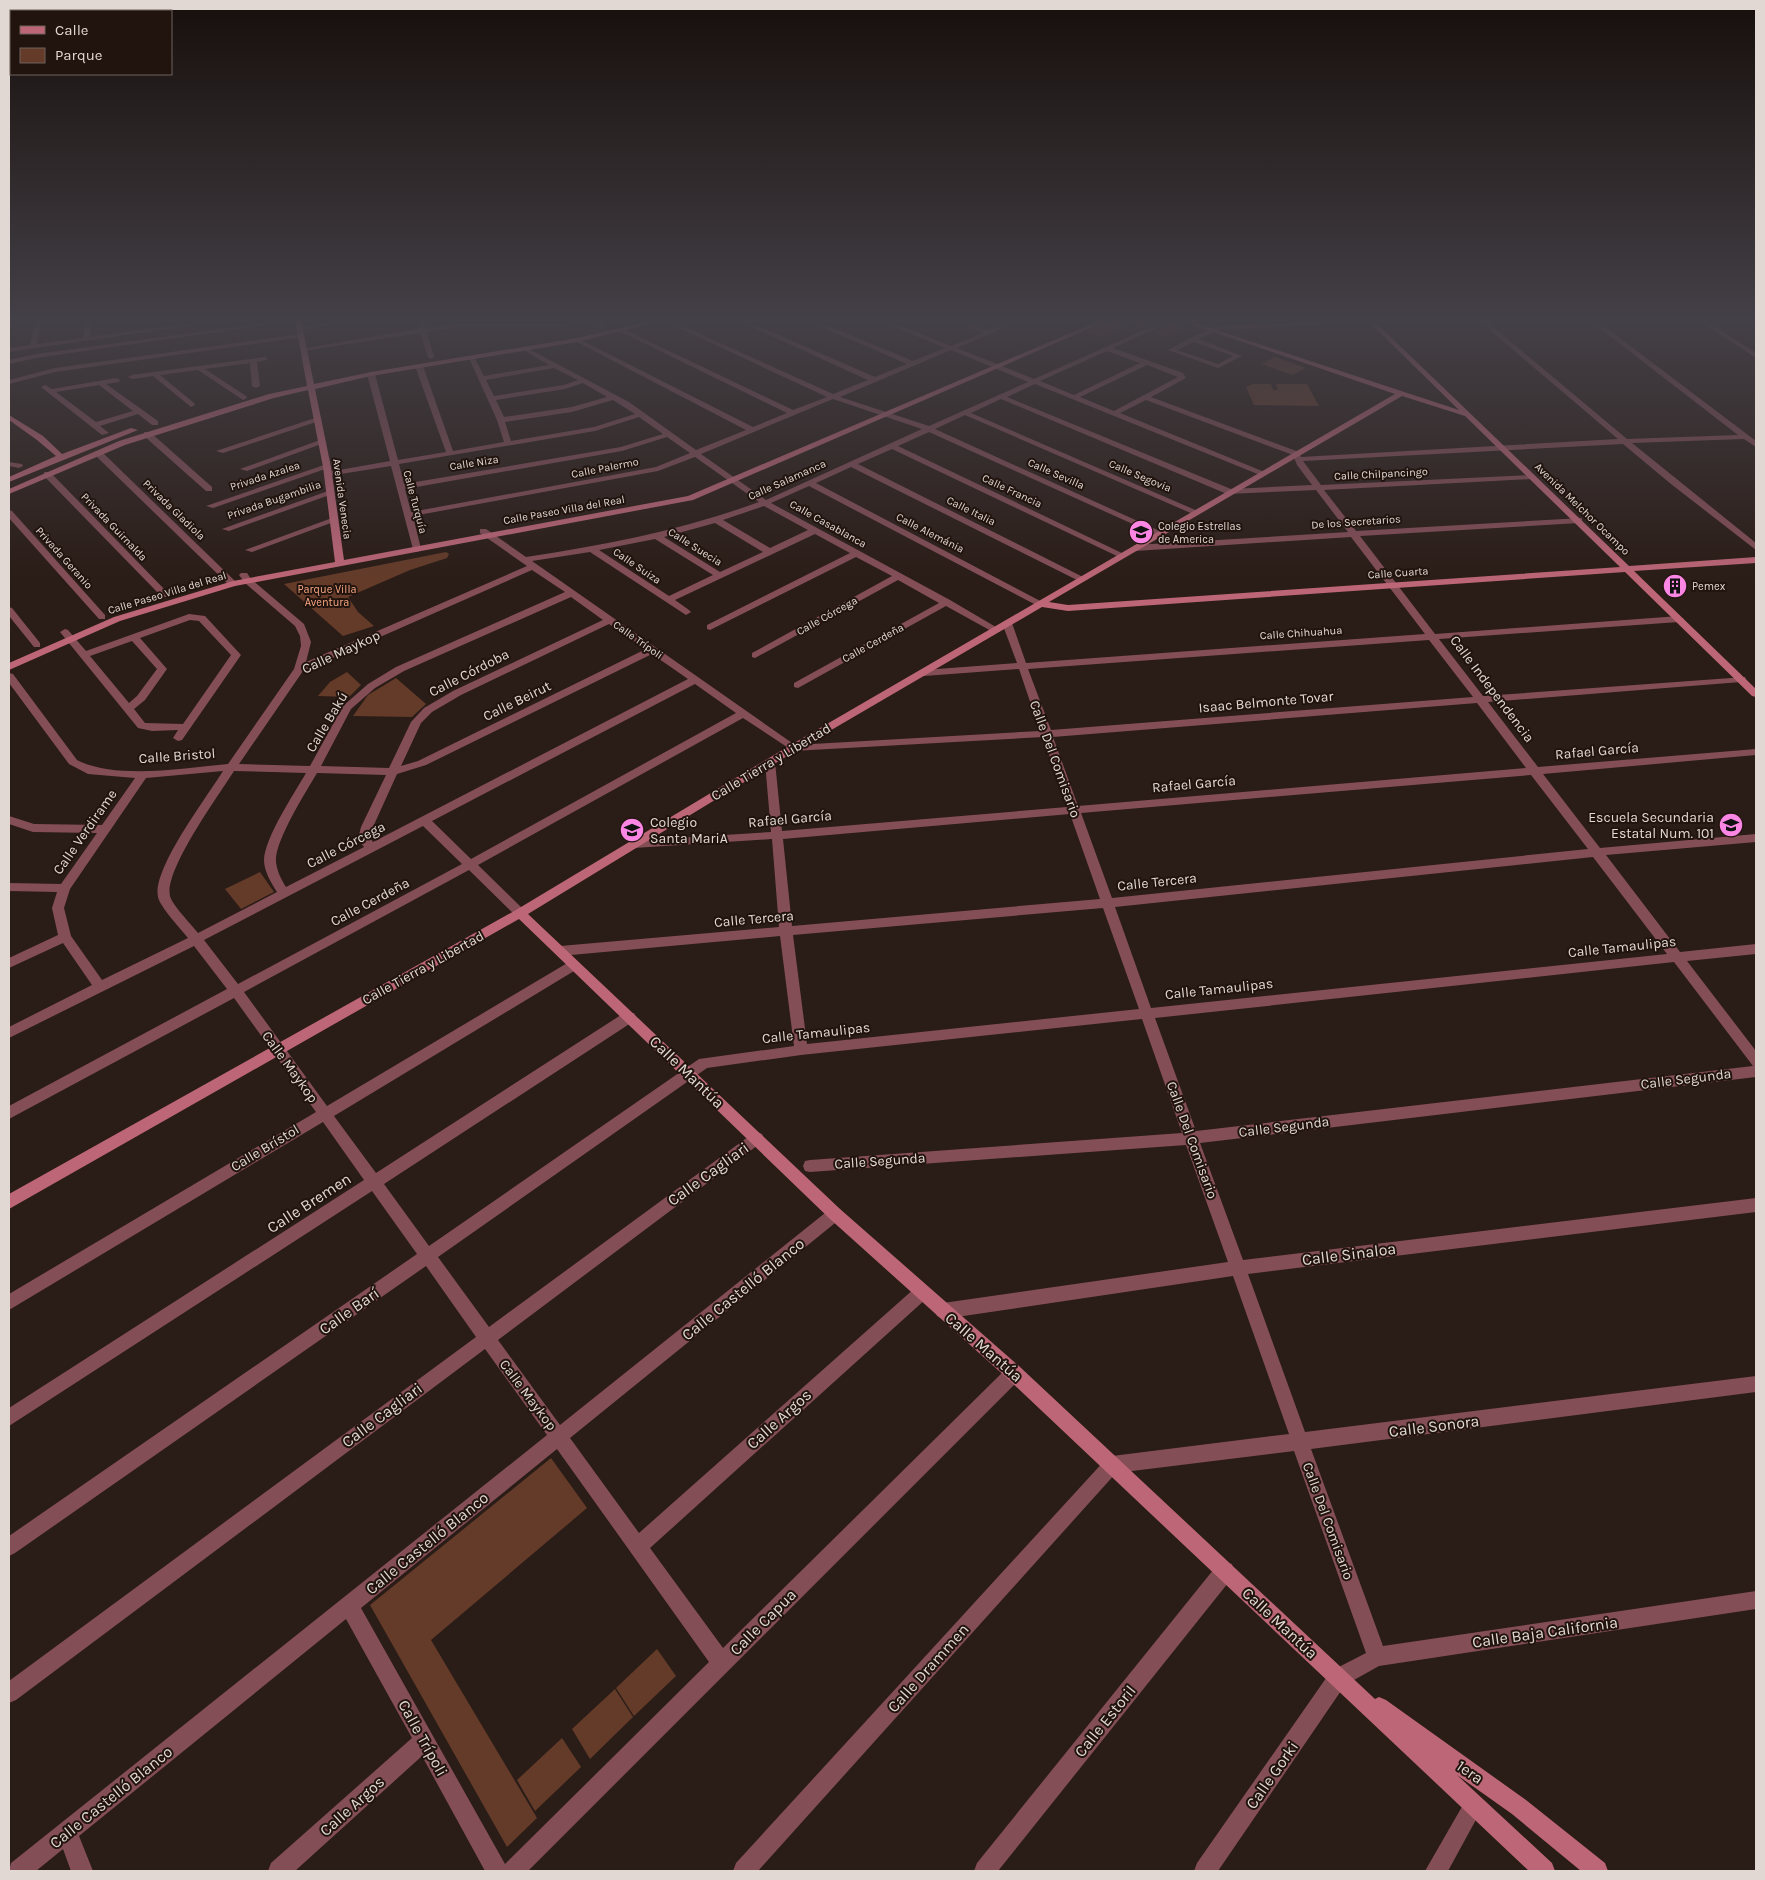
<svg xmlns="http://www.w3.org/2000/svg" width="1765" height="1880" viewBox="0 0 1765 1880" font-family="Karla,sans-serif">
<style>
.green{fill:#643b29}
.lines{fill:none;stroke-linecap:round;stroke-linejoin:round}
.street{fill:#844e57;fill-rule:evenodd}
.secondary{fill:#bd6677;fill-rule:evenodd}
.labels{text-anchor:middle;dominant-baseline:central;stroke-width:4;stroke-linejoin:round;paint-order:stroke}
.far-street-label{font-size:11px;fill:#e2d8d3;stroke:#21130d}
.far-poi-label{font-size:11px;fill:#e2d8d3;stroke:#21130d;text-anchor:start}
.far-park-label{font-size:11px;fill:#faa985;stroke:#21130d}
.street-label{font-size:14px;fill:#e2d8d3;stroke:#21130d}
.poi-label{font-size:14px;fill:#e2d8d3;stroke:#21130d;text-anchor:end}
.near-street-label{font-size:16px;fill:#e2d8d3;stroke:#21130d}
</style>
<rect width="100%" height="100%" fill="#2a1c16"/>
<!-- green -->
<g class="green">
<path d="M1114,320H1164L1187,328L1167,337L1153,332L1166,328C1159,319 1149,323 1143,328L1130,324L1099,337L1085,332Z"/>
<polygon points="1275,357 1306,368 1292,375 1262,364"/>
<polygon points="1253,384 1271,384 1273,390 1278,390 1276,384 1307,384 1319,406 1254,405 1246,387"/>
<polygon points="446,552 449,554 447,558 410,570 348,597 358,612 374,626 343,636 284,584"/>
<polygon points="347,672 361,685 349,697 318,696 330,682"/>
<polygon points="396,678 426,704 412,717 353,716 368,695"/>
<polygon points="260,872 274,892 241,909 225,889"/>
<polygon points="551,1458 587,1508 431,1640 537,1818 507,1847 370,1605"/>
<polygon points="657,1649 676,1676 634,1716 616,1688"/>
<polygon points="615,1689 633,1717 590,1759 572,1729"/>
<polygon points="562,1738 581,1767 535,1811 517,1780"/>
</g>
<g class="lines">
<!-- street -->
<g class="street">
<polygon points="36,320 42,320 37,344 83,338 86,320 92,320 90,337 213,320 227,320 9,352 9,348 30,345"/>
<polygon points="287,320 301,320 36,358 9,364 9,360 36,354"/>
<polygon points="347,320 362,320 299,330 296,328"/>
<polygon points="417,320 423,320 426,328 459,323 564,323 567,325 564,327 459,327 427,332 434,357 431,359 428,357 420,333 303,351 300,349 419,329"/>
<polygon points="601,320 607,320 603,328 601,329 598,327"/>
<path d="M662,320H669L833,394L868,380L736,320H744L875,377L907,364L806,320H814L913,361L945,348L878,320H886L951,346L983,333L952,320H960L988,330L1014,320H1022L957,348L1034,379L1155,325L1157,326V328L1113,348L1183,373L1186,378L1151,397L1299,452L1301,457L1618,439L1478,320H1485L1627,439L1738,435L1589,320H1596L1756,441V447L1744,439L1632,443L1756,543V550L1671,484L1623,444L1303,461L1321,485L1532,475L1536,477L1532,479L1324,490L1356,531L1582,518V522L1579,523L1360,536L1435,634L1679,616L1684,619L1679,622L1439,639L1483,696L1745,677L1746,679L1741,682L1488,702L1538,767L1756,749V755L1543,774L1600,848L1756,834V842L1606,855L1680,952L1756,944V954L1687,961L1756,1051V1077L1200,1143L1243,1260L1756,1198V1212L1248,1274L1305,1432L1756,1376V1392L1311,1449L1383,1646L1756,1591V1609L1379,1666L1345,1685L1218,1871H1194L1197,1863L1331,1671L1366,1653L1294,1451L1116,1473L758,1871H733L736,1863L1106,1459L1112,1456L1289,1434L1233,1276L943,1319L937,1316L935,1311L937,1306L943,1303L1228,1262L1186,1145L810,1172L805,1171L803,1166L805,1161L810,1160L1182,1133L1142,1019L801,1055L707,1068L438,1257L489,1327L752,1134L757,1132L762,1134L764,1138L762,1142L498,1340L560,1425L830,1209L835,1207L840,1209L843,1214L840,1219L570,1438L639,1533L915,1288L921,1286L927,1288L929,1293L927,1298L650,1548L723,1648L1008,1367L1014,1365L1020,1367L1022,1373L1020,1379L528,1871H485L422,1756L295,1871H268L271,1863L412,1738L346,1619L79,1836L93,1871H71L63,1849L36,1871H9L11,1863L547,1435L485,1349L16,1700L9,1703V1681L476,1337L426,1266L15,1553L9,1556V1536L417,1254L372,1191L9,1426V1408L364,1180L323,1122L9,1310V1294L316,1112L234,998L9,1119V1106L227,989L194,946L9,1038V1027L92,985L63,943L9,968V958L58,935L52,908L57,892L9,891V883L61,884L97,833L33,832L9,824V816L34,824L102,825L135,778L88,774L69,764L9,683V673L13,674L77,760C116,780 184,768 228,764L294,669L301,646L300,636L295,626L245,583L239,575L241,573H247L251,579L304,624L311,642L306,662L527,566L480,533V529H486L526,557C605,545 683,530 759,502L695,457L658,471L413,516L421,549L417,552L413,549L391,466L328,476L324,474L328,472L390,461L367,374L371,372L375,374L398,460L446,452L415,366L419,364L423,366L453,451L504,442L497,420L469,358L474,357L484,376L549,365L525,351L524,350L527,348L629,402L696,450L746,430L575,341L574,340L577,338L753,427L787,413L619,331V329L621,328L793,410L827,397ZM951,350L1028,382L929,426L840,397ZM1107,351L1140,363L1074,395L1040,381ZM1147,365L1178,377L1114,411L1080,397ZM554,368L578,380L564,385L494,396L486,380ZM583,383L607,397L572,407L504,417L496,400L565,389ZM1035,384L1260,475L1267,473L1120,413L1146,400L1293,455L1297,465L1312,485L1231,489L1007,397ZM833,399L922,429L766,500L701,454ZM1001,399L1227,494L1316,490L1348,532L1135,545L1131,548L1135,551L1351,537L1425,634L1026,663L1012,623L1007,620L1002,623L1017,663L924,670L919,673L924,676L1019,669L1040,731L795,745L532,561L590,552L686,615L691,612L689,610L675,600L815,534L850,553L707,625V629L710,630L856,557L892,576L752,653V657L755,658L898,580L939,603L794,683V687L798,688L946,606L993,632H999L1001,630L950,600L771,503L809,486L1038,606H1044L1046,604L816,483L851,467L1079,581L1087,579L858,464L892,449L1119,557L1126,555L898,446L929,432L1157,535L1164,533L935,429L965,415L1193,514L1200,512L971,413ZM613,400L635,414L594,427L511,441L505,422L572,412ZM639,417L663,434L621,447L404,484L399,464L595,431ZM667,437L690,453L656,467L411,512L405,489L622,451ZM764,506L808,530L770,548L723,520ZM715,523L763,552L720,572L664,537ZM655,539L713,575L669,596L599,550ZM532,570L565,592L396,667L368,684L343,706L310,766L239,764L303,671ZM571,597L603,620L453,691L424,708L411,722L389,768L321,766L351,709L375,688L404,671ZM609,624L646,649L418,761L401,766L421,723L432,712L461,695ZM1429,640L1473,697L1051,730L1028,669ZM652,654L688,679L373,842L370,838L373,827L397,774L426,765ZM695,684L736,713L471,859L432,821ZM1477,703L1526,768L1078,806L1053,737ZM743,718L793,751L1043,737L1067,807L782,831L775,762L770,759L765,762L771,832L630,841L628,844L634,848L772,839L779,927L560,946L556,948L554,951L556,954L560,956L780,936L794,1046L699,1059L429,1246L384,1184L634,1021L636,1017L634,1013H624L376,1173L334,1116L579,968L580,965L579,962H569L327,1106L244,992L469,870L516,916H524L526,913L524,910L478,865ZM223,771C207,797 152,869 158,897C160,907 181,929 188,938L102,980L71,936L64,908L70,889L146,778ZM234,771L306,773C294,794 265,837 264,860C264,871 271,883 277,892L198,933C191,924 172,905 170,896C164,870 219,795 234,771ZM317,773L386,775L361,827L358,839L364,847L286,887C281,879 277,871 276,862C274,842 306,792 317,773ZM1531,775L1588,849L1112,898L1081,813ZM1070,814L1100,899L792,926L783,839ZM423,826L462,864L238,984L204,940ZM1593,857L1667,954L1151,1008L1115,907ZM1103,908L1139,1009L807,1044L793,935ZM1674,962L1753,1066L1196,1131L1155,1018ZM557,1449L709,1662L505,1864L361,1608Z"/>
<path d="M1347,320H1382L1379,322L1219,330L1199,339L1242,356L1218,368L1168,350L1190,338L1218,326ZM1194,342L1233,356L1218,364L1177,350Z"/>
<polygon points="1698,320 1705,320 1756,353 1756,358"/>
<polygon points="301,334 303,335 303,337 55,372 9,384 9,380 55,368"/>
<polygon points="265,357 267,358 267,360 257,362 260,386 256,388 252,386 250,363 205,369 246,396 247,398 243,400 198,370 160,375 194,403 195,405 191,407 153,376 132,379 128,377 132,375"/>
<path d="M116,378L120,380L119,382L106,384L158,421V425H152L138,414L100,426L109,433L102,435L41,387L45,385L52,389ZM99,385L133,411L96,422L56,392Z"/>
<polygon points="315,418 322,420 223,453 216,451"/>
<polygon points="144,432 150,432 212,487 212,491 206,491 144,436"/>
<polygon points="320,440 327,442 247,471 240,469"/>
<polygon points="95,451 101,451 236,582 236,586 230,586 95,455"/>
<polygon points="9,462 22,464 23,466 19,468 9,466"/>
<polygon points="324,465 331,467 213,508 206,506"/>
<polygon points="44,472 50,472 168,593 168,597 162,597 44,476"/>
<polygon points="328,491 335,493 229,531 222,529"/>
<polygon points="9,510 12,511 105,615 105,619 99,619 9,518"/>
<polygon points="332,518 339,520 252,552 245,550"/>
<polygon points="9,607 12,608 40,643 40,647 34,647 9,616"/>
<path d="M189,614L205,616L241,655L182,740L178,741L173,738L178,730L152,731L138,728L60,632L65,629L68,630L86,651ZM190,620L199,621L231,655L183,724L145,723L134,709L145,700L167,669L140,638ZM132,641L157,669L137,696L129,703L90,656Z"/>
<polygon points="1225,1562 1232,1564 1234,1571 1232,1578 998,1871 974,1871 977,1863 1218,1564"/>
<polygon points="1474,1795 1481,1798 1484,1805 1448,1871 1425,1871 1467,1798"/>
</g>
<!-- secondary -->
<g class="secondary">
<polygon points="295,320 301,320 314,384 371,372 577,338 655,320 665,320 577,342 371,376 315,389 331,467 344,560 688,496 1101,320 1109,320 693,500 235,586 120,621 9,670 9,663 114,617 233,581 335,562 323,467 308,390 274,398 125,445 9,494 9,489 119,441 269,394 307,386"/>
<path d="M1178,320H1186L1459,410L1367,320H1373L1629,566L1756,557V563L1634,571L1756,689V697L1752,696L1625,572L1068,611L1042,607L797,750L528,914L840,1209L1020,1367L1375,1699L1379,1697L1386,1700L1526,1800L1605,1863L1608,1871H1581L1512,1814L1457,1775L1552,1863L1555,1871H1529L1008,1379L830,1219L519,919L9,1209V1194L516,910L789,746L1395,394ZM1402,396L1465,416L1620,567L1068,605L1049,602Z"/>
<polygon points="9,415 43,436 62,454 131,428 138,430 9,482 9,477 56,456 37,440 9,420"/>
</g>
</g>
<!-- sky -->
<linearGradient id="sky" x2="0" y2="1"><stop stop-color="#170f0c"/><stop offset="0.55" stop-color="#444047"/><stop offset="1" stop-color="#444047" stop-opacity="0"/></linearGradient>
<rect width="1765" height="583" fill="url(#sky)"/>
<!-- icons -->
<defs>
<g id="school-disc" transform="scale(1.25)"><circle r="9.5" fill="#fc86e4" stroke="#21130d"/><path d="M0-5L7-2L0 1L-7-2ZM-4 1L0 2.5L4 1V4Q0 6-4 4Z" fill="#111"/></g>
<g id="building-disc" transform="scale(1.25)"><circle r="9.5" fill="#fc86e4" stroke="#21130d"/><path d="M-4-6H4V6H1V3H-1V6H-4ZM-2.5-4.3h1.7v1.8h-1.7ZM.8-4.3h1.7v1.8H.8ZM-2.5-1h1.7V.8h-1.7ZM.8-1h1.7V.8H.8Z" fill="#111"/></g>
</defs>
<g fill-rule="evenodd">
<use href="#school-disc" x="1141" y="532"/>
<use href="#building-disc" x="1675" y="586"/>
<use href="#school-disc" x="1731" y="825"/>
<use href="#school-disc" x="632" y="830"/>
</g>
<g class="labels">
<!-- far-street labels -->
<g class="far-street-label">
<text transform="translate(474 463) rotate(-9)">Calle Niza</text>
<text transform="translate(605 468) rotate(-11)">Calle Palermo</text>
<text transform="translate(1056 474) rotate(24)">Calle Sevilla</text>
<text transform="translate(1381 474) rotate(-3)">Calle Chilpancingo</text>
<text transform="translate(265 476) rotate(-18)">Privada Azalea</text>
<text transform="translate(1140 476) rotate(23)">Calle Segovia</text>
<text transform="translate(787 480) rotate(-24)">Calle Salamanca</text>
<text transform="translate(1012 491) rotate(25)">Calle Francia</text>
<text transform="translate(342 499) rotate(82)">Avenida Venecia</text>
<text transform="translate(274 500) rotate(-19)">Privada Bugambilia</text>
<text transform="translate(415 502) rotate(75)">Calle Turquía</text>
<text transform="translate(1582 509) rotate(44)">Avenida Melchor Ocampo</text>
<text transform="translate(174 510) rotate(44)">Privada Gladiola</text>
<text transform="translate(564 510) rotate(-10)">Calle Paseo Villa del Real</text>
<text transform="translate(971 511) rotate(26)">Calle Italia</text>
<text transform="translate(1356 522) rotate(-4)">De los Secretarios</text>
<text transform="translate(828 524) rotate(29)">Calle Casablanca</text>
<text transform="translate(114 527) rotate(46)">Privada Guirnalda</text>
<text transform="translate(930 533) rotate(27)">Calle Alemánia</text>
<text transform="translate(695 547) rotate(32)">Calle Suecia</text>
<text transform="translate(64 558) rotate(48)">Privada Geranio</text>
<text transform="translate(637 566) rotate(34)">Calle Suiza</text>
<text transform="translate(1398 573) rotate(-4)">Calle Cuarta</text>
<text transform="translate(167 593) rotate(-17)">Calle Paseo Villa del Real</text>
<text transform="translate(827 616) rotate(-29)">Calle Córcega</text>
<text transform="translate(1301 633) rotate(-4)">Calle Chihuahua</text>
<text transform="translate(638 640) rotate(35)">Calle Trípoli</text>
<text transform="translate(873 643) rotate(-29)">Calle Cerdeña</text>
</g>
<!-- far-poi labels -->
<g class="far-poi-label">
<text x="1158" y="526">Colegio Estrellas<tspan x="1158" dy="13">de America</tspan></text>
<text x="1692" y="586">Pemex</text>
</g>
<!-- far-park labels -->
<g class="far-park-label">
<text x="327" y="589">Parque Villa<tspan x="327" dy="13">Aventura</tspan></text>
</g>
<!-- street labels -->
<g class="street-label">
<text transform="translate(341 652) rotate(-25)">Calle Maykop</text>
<text transform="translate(469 673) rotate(-27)">Calle Córdoba</text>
<text transform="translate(1492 689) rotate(53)">Calle Independencia</text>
<text transform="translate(517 701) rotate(-26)">Calle Beirut</text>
<text transform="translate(1266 702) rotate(-5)">Isaac Belmonte Tovar</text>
<text transform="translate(327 722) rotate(-59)">Calle Bakú</text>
<text transform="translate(1597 751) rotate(-5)">Rafael García</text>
<text transform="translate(177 756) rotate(-4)">Calle Bristol</text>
<text transform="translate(1055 759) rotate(70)">Calle Del Comisario</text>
<text transform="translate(771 762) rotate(-31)">Calle Tierra y Libertad</text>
<text transform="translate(1194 784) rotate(-5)">Rafael García</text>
<text transform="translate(790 819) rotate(-5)">Rafael García</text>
<text transform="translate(85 832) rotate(-55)">Calle Verdirame</text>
<text transform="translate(346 845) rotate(-27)">Calle Córcega</text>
<text transform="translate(1157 882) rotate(-6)">Calle Tercera</text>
<text transform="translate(370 902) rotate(-28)">Calle Cerdeña</text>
<text transform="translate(754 919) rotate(-5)">Calle Tercera</text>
<text transform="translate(1622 947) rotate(-6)">Calle Tamaulipas</text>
<text transform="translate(423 968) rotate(-29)">Calle Tierra y Libertad</text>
<text transform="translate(1219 989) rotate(-6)">Calle Tamaulipas</text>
<text transform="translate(816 1033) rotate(-6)">Calle Tamaulipas</text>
<text transform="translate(290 1067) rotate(54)">Calle Maykop</text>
<text transform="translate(1686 1079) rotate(-7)">Calle Segunda</text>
<text transform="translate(1284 1127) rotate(-7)">Calle Segunda</text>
<text transform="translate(1192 1140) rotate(70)">Calle Del Comisario</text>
<text transform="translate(265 1148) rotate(-31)">Calle Brístol</text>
<text transform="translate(880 1161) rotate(-4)">Calle Segunda</text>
<text transform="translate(528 1395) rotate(53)">Calle Maykop</text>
<text transform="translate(1328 1521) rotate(70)">Calle Del Comisario</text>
</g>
<!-- poi labels -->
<g class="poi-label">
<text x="1714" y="817">Escuela Secundaria<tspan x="1714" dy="16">Estatal Num. 101</tspan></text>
<text x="650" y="822" text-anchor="start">Colegio<tspan x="650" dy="16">Santa MariA</tspan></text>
</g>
<!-- near-street labels -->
<g class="near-street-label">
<text transform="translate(687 1072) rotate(44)">Calle Mantúa</text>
<text transform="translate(708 1174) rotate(-36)">Calle Cagliari</text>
<text transform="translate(309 1203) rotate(-33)">Calle Bremen</text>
<text transform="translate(1349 1254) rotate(-7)">Calle Sinaloa</text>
<text transform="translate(743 1289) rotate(-39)">Calle Castelló Blanco</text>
<text transform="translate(349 1311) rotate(-35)">Calle Barí</text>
<text transform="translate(984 1347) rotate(41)">Calle Mantúa</text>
<text transform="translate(382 1415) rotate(-37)">Calle Cagliari</text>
<text transform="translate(779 1419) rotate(-42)">Calle Argos</text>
<text transform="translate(1434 1426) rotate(-7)">Calle Sonora</text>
<text transform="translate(427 1543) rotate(-39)">Calle Castelló Blanco</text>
<text transform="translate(763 1622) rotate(-45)">Calle Capua</text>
<text transform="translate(1280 1623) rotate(43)">Calle Mantúa</text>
<text transform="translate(1545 1632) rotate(-8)">Calle Baja California</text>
<text transform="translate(928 1668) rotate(-48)">Calle Drammen</text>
<text transform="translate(1105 1721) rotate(-51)">Calle Estoril</text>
<text transform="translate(423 1738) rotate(61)">Calle Trípoli</text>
<text transform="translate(1470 1772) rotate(35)">1era</text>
<text transform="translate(1272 1775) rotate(-55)">Calle Gorki</text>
<text transform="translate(111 1797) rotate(-39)">Calle Castelló Blanco</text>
<text transform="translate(352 1806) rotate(-42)">Calle Argos</text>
</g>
</g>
<!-- border -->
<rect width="1765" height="1880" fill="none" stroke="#e2d8d3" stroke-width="20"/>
<!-- legend -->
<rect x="10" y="10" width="162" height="65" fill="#21130d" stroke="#6e625c"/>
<rect x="20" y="26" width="25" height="8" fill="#bd6677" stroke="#6e625c"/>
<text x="55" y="35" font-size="15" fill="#e2d8d3">Calle</text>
<rect x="20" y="48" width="25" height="15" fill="#643b29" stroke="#6e625c"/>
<text x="55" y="60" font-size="15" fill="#e2d8d3">Parque</text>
</svg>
